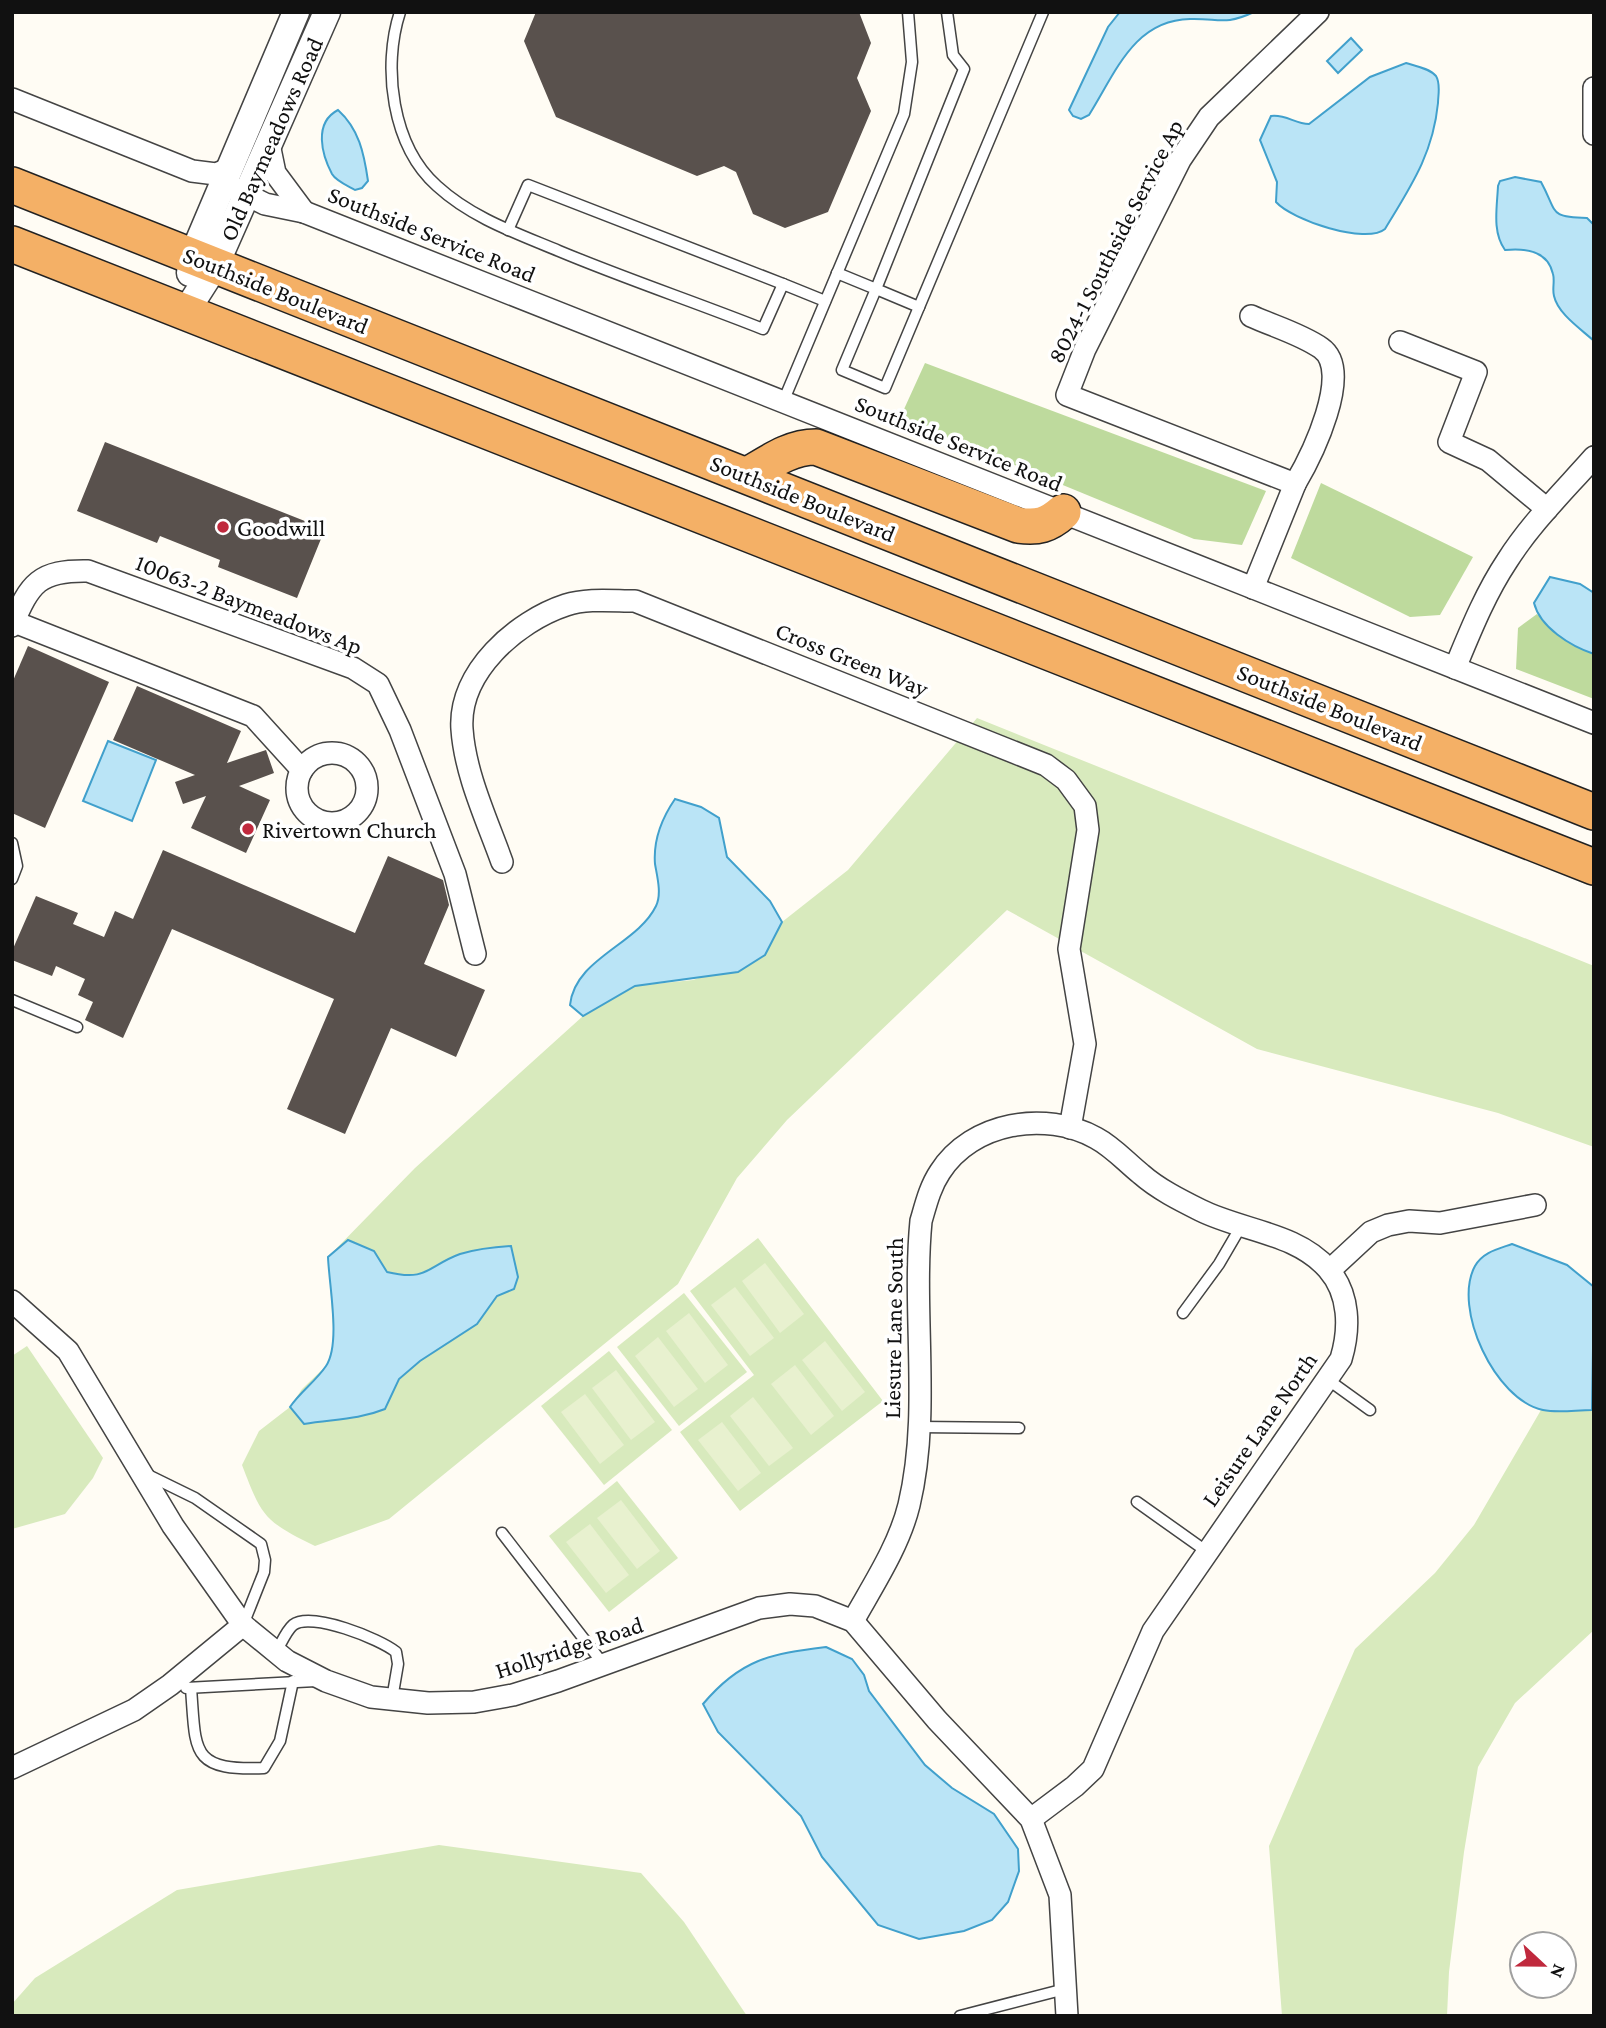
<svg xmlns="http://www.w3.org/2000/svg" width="1606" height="2028" viewBox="0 0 1606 2028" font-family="'Crimson Pro',serif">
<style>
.green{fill:#d8eabd}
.forest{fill:#beda9d}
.pitch{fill:#e8f1cf}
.water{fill:#bae4f6;stroke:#41a0cc;stroke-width:2}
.building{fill:#59514d}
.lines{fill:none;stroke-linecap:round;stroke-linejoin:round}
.service-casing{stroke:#444;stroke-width:13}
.minor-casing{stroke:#444;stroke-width:24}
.tertiary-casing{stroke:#444;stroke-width:29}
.trunk-casing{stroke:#222;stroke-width:38}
.service{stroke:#fff;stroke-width:10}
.minor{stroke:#fff;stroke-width:21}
.tertiary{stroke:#fff;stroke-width:26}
.trunk{stroke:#f4b066;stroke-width:35}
.poi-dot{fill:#c0293d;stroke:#fff;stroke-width:2.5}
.labels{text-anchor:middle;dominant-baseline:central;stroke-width:7;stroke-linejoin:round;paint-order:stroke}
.street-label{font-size:24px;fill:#111;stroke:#fff}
.poi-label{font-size:24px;fill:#111;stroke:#fff;text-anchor:start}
</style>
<rect width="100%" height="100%" fill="#fffcf4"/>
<!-- green -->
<g class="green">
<path d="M977,718L1594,966V1147L1498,1113L1257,1049L1007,910L787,1120L737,1178L678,1284L389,1519L315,1546C264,1521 262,1517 242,1465L259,1431L290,1407L302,1389L327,1365L334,1341L328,1257L415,1168L583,1016L635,986L693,980L765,955L782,922L848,870Z"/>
<polygon points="758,1238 883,1401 740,1511 680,1432 754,1375 690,1291"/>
<polygon points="684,1293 747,1372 679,1426 617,1347"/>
<polygon points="27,1346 103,1458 93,1478 65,1514 12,1529 12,1356"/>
<polygon points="609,1351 672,1430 604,1485 541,1406"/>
<polygon points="1594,1406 1594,1630 1515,1703 1478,1767 1464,1852 1449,1972 1447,2016 1282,2016 1269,1846 1355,1649 1435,1573 1474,1525 1541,1410 1591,1410"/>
<polygon points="617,1481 678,1558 609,1612 549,1536"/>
<polygon points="439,1845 641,1873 684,1922 747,2016 12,2016 12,2004 35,1978 177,1890"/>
</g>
<!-- forest -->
<g class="forest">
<polygon points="925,363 1266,491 1242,545 1194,539 900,418"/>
<polygon points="1321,483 1473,557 1440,615 1410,617 1291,558"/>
<path d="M1537,614C1552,631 1572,647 1594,654V699L1516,669L1518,628Z"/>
</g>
<!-- pitch -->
<g class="pitch">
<polygon points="765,1263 804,1314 780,1333 742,1281"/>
<polygon points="735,1287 774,1338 750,1356 711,1305"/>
<polygon points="689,1313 728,1365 705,1383 666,1331"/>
<polygon points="658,1337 698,1389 674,1407 635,1356"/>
<polygon points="825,1341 865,1392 842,1411 802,1360"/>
<polygon points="795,1365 834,1416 811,1435 771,1384"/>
<polygon points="616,1370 655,1422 631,1440 592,1388"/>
<polygon points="585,1394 624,1445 600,1464 561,1412"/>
<polygon points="753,1397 793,1448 769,1466 730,1416"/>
<polygon points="722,1422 761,1473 738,1491 698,1440"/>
<polygon points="621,1500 660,1551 637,1569 597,1518"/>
<polygon points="590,1524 629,1575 606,1593 566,1542"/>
</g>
<!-- water -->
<g class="water">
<path d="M1120,12H1254C1224,26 1219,18 1190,19C1134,20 1116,72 1089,115L1081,119L1073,116L1069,110L1108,27Z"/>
<polygon points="1351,38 1362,50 1338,73 1327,61"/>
<path d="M1406,63C1415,66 1429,68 1436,76C1441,84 1438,95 1438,103C1433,154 1411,186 1385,229C1366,245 1292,220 1276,202L1277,182L1260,140L1271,116C1286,114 1295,124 1309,124L1370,77Z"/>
<path d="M338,110C359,129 364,153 368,181L362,188L355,190C348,186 336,181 332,174C322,155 313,123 338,110Z"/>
<path d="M1515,177L1541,182C1558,213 1548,217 1587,218L1594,225V341C1581,329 1558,314 1554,296C1552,289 1555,281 1553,274C1548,251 1525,248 1505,250C1492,232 1497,208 1498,186L1500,181Z"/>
<path d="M1550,577L1580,584L1594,593V654C1570,646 1540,627 1534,603Z"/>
<polygon points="108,741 156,760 132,821 83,801"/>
<path d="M675,799L701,807L719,818L727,857L770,901L782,922L765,955L738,972L635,986L583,1016L570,1005C575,958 637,945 656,906C662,894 657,876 655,864C653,839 662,818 675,799Z"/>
<path d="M348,1240L374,1251L387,1272C428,1282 427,1266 460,1254C477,1249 494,1247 511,1246L518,1277L514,1289L497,1296L477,1324L420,1361L399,1379L385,1409C358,1420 333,1419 304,1424L290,1407C300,1392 316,1381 326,1366C341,1344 329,1285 328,1257Z"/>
<path d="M1512,1244L1567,1265L1594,1287L1592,1410C1576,1410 1558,1413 1543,1410C1495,1400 1452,1308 1475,1266C1483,1252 1498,1249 1512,1244Z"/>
<path d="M826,1647L852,1659L864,1675L869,1691L925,1765L952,1788L994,1814L1018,1849L1019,1871L1008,1902L992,1920L964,1931L919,1939L878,1925L822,1857L801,1816L718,1732L703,1704C741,1659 770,1654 826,1647Z"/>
</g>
<!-- building -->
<g class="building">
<polygon points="536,12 859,12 871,43 857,78 871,111 828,212 785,228 753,214 736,172 724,166 697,176 556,117 524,41"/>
<polygon points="105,442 325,529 297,598 218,567 220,560 160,536 157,543 77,511"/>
<polygon points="28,646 109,682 45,828 12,813 12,683"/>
<polygon points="137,686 241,731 227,763 266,750 274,773 239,786 270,800 246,853 191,828 206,796 183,804 175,782 195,775 113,740"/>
<polygon points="163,850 355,933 388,856 443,880 449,905 424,964 485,990 456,1057 391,1028 345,1134 287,1109 334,999 172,929 123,1038 85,1020 93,1002 78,995 85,979 56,966 52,976 12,960 12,951 36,896 78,913 73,924 104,937 115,911 133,919"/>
</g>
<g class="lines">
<!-- service casing -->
<g class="service-casing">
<g id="service">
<path d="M400,12C382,67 392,146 437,186C472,218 516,233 559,251C626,279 695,302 763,329L783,284L825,301"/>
<polyline points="508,230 528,185 783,284"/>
<polyline points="837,273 876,289 842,370 885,388 1043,12"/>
<polyline points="919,307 876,289 964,69 953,55 947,12"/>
<polyline points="783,402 904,114 912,62 908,12"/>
<polyline points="12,843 17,866 12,879"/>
<polyline points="12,1000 77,1027"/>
<polyline points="1183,1313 1219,1264 1240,1228"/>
<polyline points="1327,1379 1370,1410"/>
<polyline points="918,1427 1019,1428"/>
<polyline points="146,1474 195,1498 261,1544 265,1560 264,1572 243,1625"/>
<polyline points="1137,1502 1206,1551"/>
<polyline points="502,1533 604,1665"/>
<path d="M276,1652C281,1644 286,1631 293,1625C311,1611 380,1639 396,1652L398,1664L392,1699"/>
<polyline points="186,1688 316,1681"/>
<path d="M191,1688C196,1752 190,1771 264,1768L280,1741L293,1681"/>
<polyline points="960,2016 1065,1989"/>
</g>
</g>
<!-- minor casing -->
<g class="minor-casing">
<g id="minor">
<polyline points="1594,88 1594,134"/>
<polyline points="12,99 192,171 216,174 231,168"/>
<polyline points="269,144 275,173 304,212"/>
<polyline points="235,189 265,204 304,212 1594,723"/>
<path d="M1251,316C1273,326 1301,334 1321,348C1354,371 1311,457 1295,484"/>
<polyline points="1400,342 1476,372 1449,442 1488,460 1547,509"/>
<polyline points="1253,588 1295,484 1067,395 1085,349 1180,160 1209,117 1318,12"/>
<polyline points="12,621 253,716 302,770"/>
<path d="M12,626C30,583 39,570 88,571L353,668L378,684L400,730L455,874L475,954"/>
<path d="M1455,668C1470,632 1485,594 1507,561C1531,523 1564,491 1594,457"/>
<circle cx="332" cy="788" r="35"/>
<path d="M502,862C487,820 465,774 462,729C458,672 517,621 566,605C587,598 613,601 635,601L1046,765L1066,780L1085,806L1088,830L1069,949L1085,1044L1070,1128"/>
<polyline points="1330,1270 1371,1232 1388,1225 1409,1221 1440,1223 1535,1205"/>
<polyline points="12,1301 68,1351 173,1526 243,1625 287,1661 326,1681 371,1697 428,1703 474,1702 513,1695 558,1681 759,1608 790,1604 815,1606 853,1621 937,1720 1031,1819 1060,1895 1067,2016"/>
<path d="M853,1621C873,1585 899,1546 909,1505C931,1413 912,1315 921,1221C926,1204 930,1187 940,1172C972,1122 1045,1110 1096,1138C1113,1147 1126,1162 1141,1174C1158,1189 1180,1200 1200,1210C1242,1231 1297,1233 1328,1269C1350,1294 1350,1329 1341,1359L1153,1631L1093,1769L1075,1786L1031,1819"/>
<polyline points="12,1768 134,1710 170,1685 243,1625"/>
</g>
</g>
<!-- tertiary casing -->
<g class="tertiary-casing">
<g id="tertiary">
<polyline points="190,273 192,257 296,12"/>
<polyline points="185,313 215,266 327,12"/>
</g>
</g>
<!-- trunk casing -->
<g class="trunk-casing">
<g id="trunk">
<polyline points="12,185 1594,812"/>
<polyline points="12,244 1594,867"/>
<path d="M748,475C770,462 790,447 816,447L1018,525C1038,528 1048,525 1063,512"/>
</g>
</g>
<!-- service -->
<use href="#service" class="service"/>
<!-- minor -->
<use href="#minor" class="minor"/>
<!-- tertiary -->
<use href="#tertiary" class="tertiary"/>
<!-- trunk -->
<use href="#trunk" class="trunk"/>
</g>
<!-- markers -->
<g class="poi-dot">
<circle cx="223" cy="527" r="7"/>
<circle cx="248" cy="829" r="7"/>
</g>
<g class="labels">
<!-- street labels -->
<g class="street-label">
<text transform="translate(271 139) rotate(-66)">Old Baymeadows Road</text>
<text transform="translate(432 234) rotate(22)">Southside Service Road</text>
<text transform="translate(1115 241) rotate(-63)">8024-1 Southside Service Ap</text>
<text transform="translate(276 290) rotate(22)">Southside Boulevard</text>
<text transform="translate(959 443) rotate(22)">Southside Service Road</text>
<text transform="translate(803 498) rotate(22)">Southside Boulevard</text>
<text transform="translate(249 604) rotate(21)">10063-2 Baymeadows Ap</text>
<text transform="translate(852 659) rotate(22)">Cross Green Way</text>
<text transform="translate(1330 707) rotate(22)">Southside Boulevard</text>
<text transform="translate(893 1328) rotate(-89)">Liesure Lane South</text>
<text transform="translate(1259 1429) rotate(-55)">Leisure Lane North</text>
<text transform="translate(569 1647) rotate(-18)">Hollyridge Road</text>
</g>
<!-- poi labels -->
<g class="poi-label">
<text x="237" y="527">Goodwill</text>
<text x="262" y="829">Rivertown Church</text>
</g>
</g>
<!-- border -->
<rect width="1606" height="2028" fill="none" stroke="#111111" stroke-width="28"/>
<!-- north arrow -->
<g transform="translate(1543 1965) rotate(112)"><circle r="33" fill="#ffffff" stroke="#a0a0a0" stroke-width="2"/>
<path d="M0-5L12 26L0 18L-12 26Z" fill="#c0293d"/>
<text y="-10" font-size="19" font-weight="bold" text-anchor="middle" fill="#111111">N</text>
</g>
</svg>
